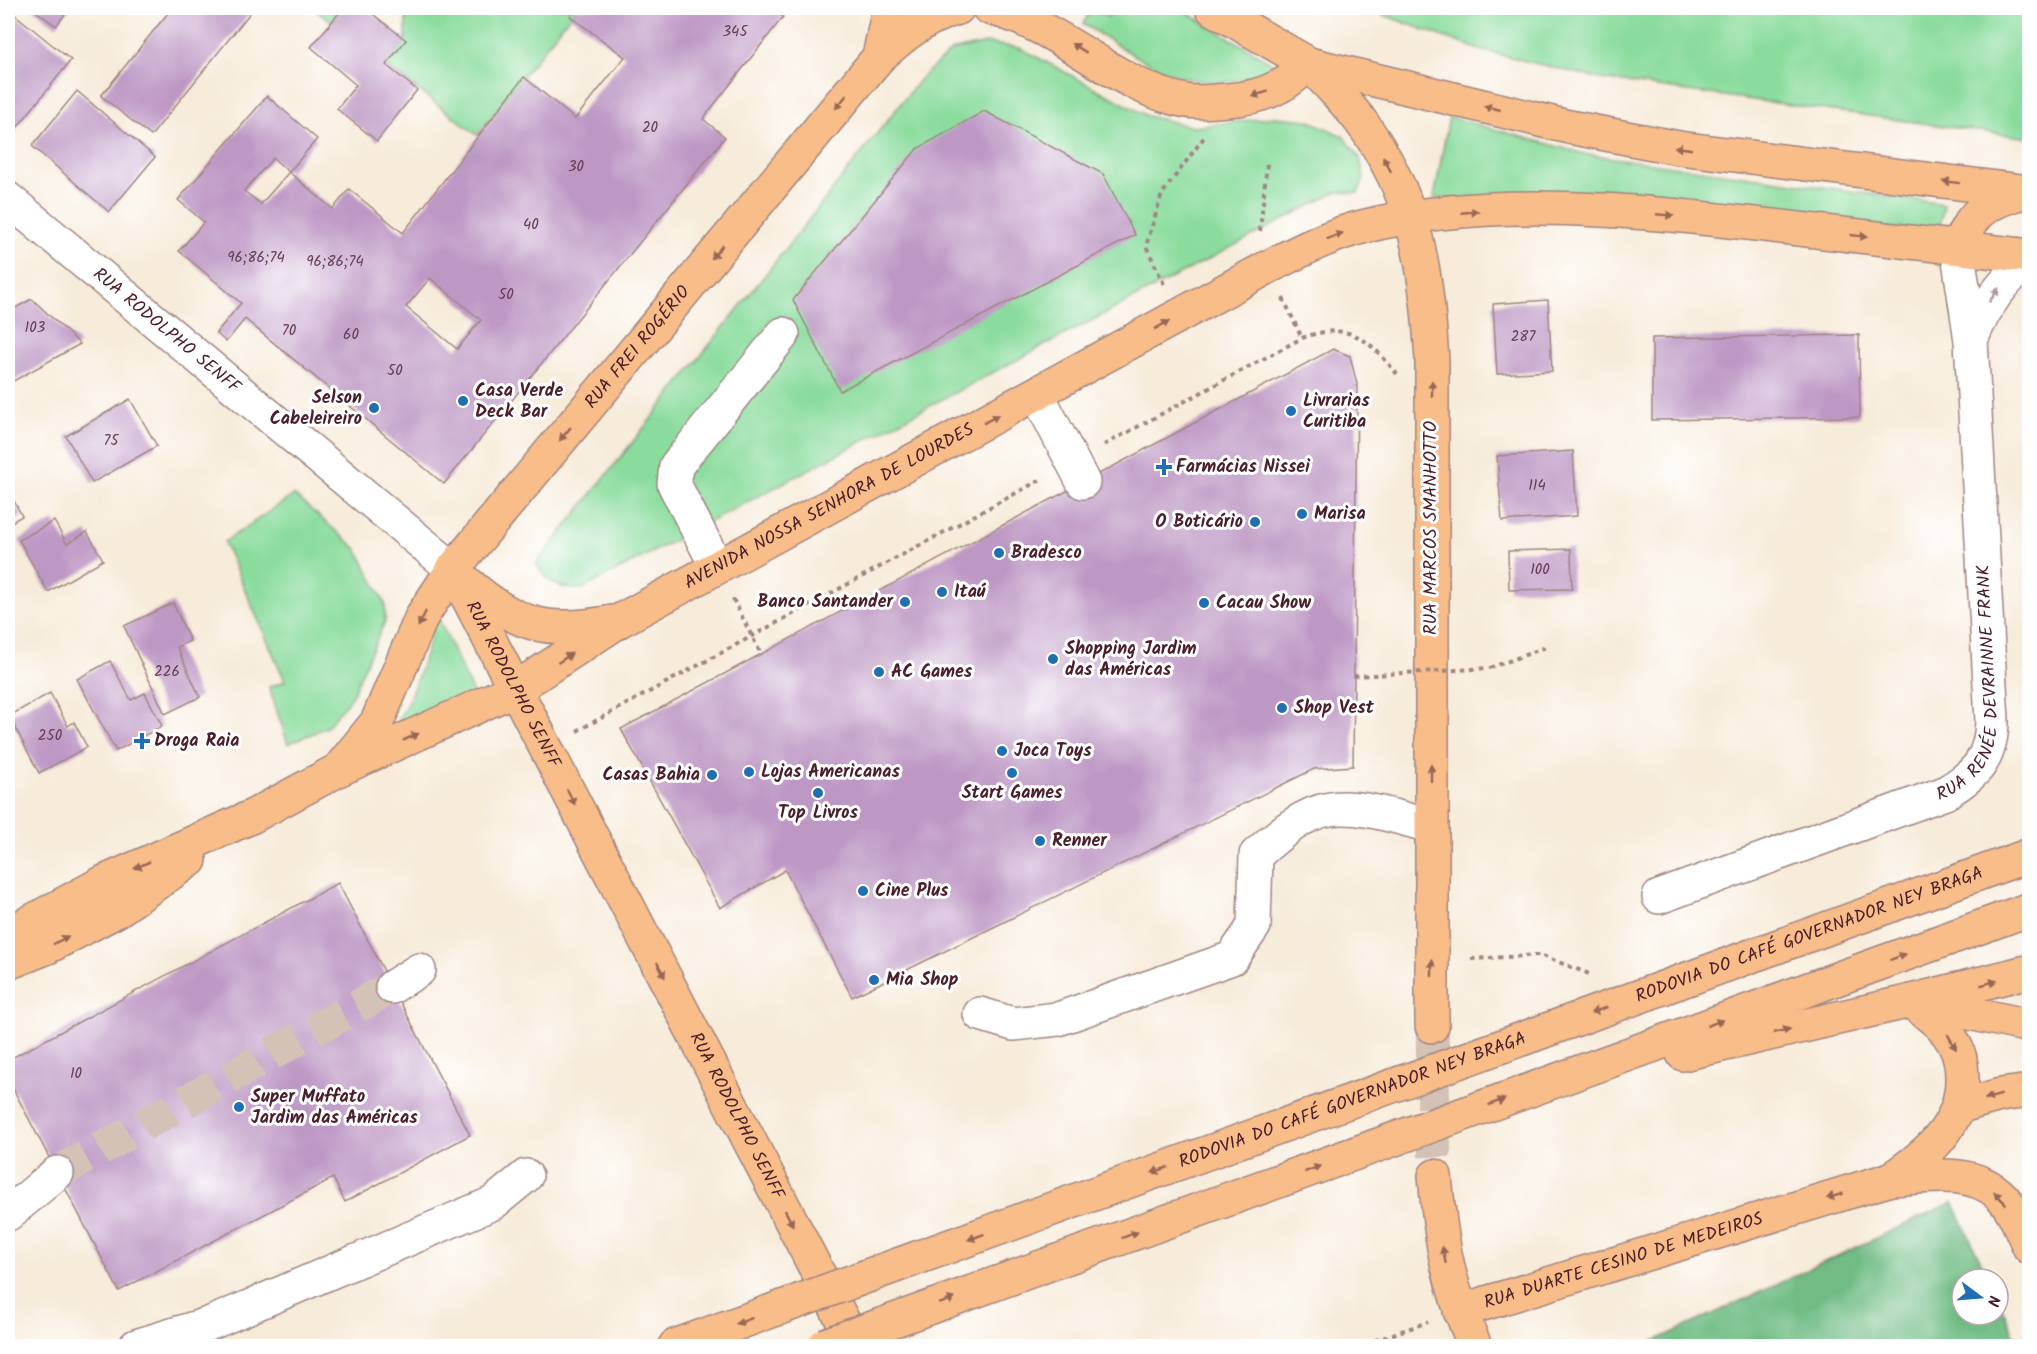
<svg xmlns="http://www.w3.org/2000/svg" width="2037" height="1354" viewBox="0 0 2037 1354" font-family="Kalam,sans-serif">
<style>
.green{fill:#8adc9d;stroke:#6a7e64;stroke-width:1.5}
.forest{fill:#6fbc84;stroke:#5c6e58;stroke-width:1.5}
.building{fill:#be98c5;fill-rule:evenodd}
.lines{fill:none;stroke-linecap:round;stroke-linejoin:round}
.minor-tunnel{stroke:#d4c2b6;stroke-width:33;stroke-dasharray:33 16;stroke-linecap:butt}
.major-tunnel{stroke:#d4c2b6;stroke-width:33;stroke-dasharray:33 16;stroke-linecap:butt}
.minor-casing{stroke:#a08582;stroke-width:36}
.major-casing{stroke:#a08582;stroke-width:36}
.highway-casing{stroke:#a08582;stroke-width:36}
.path{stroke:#a08582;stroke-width:4;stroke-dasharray:4.5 4.5;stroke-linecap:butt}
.minor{stroke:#fff;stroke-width:33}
.major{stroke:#f8bd89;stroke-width:33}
.highway{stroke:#f8bd89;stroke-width:33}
.highway-bridge-casing{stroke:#a08582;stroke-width:36;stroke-linecap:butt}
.path-bridge{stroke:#a08582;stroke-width:4;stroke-dasharray:4.5 4.5;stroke-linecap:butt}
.highway-bridge{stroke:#f8bd89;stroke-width:33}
.oneway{fill:#986655}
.oneway2{fill:#ae9aa0}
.poi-dot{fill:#1f6fb2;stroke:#fff;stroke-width:2}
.labels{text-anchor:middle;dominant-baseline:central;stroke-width:6;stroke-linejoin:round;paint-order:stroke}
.number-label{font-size:15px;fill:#673d52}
.street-label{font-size:18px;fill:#4a1f2b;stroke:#fff}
.poi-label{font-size:18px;font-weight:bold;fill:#4a1f2b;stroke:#fff;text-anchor:start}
</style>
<rect width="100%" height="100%" fill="#fff"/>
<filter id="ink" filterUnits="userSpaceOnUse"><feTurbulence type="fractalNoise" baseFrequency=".0167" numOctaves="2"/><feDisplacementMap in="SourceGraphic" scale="12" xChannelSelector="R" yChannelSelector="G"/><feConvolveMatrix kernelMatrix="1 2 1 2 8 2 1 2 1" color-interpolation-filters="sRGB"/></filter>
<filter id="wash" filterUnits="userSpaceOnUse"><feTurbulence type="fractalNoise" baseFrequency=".008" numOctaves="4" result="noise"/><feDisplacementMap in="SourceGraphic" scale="24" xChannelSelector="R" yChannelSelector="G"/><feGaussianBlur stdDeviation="1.35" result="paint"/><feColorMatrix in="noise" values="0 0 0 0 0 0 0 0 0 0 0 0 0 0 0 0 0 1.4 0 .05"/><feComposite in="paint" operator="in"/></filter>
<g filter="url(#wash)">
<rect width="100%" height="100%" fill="#f7ebd9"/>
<!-- green -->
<g class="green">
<polygon points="311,8 343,8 332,21"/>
<polygon points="410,8 475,8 482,14 488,8 576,8 477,135 386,65 406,40 406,12"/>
<path d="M1092,8L1108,17L1114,8H1179L1272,63V69C1264,78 1253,78 1242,80C1180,92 1134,54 1083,24Z"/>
<polygon points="1364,8 2029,8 2029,138 1601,79 1480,50"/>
<path d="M986,43L1020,48L1147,116L1194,127L1275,117L1308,120L1343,136L1360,158L1364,179L1358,193L1336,192L582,589C560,590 548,583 536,564L921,78L951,51Z"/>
<polygon points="1449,117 1585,154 1944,204 1939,231 1434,198"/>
<polygon points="294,495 357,549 385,604 385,621 351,697 327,727 288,744 269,687 285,681 224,542"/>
<path d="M437,615L475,698L386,740C413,701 424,660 437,615Z"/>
</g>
<!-- forest -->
<polygon class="forest" points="1953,1202 1989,1279 1962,1279 1962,1315 1998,1315 1998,1299 2020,1346 1644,1346"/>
<g id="blocks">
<!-- building -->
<g class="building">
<polygon points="32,8 70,8 56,26"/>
<polygon points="172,8 254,8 151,136 101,96"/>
<polygon points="343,8 365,8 406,40 386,65 417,90 377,141 337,109 356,85 311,47"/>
<polygon points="475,8 488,8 482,14"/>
<path d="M576,8H770L783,17L703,119L725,137L444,484L245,319L226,342L216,333L241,303L179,251L204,222L178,200L267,96L317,139L289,172L333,209L349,189L403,233L524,77L575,119L625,57L570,16ZM273,158L289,172L261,204L244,191ZM430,278L481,320L457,349L406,307Z"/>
<polygon points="8,9 71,60 12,134 8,130"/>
<polygon points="77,91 155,157 109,212 32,146"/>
<polygon points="984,111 1103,174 1135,235 840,391 793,300 917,149"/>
<polygon points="32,299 80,344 8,384 8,312"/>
<polygon points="1548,300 1552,371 1497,374 1493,304"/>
<polygon points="1859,335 1860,417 1652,420 1652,338"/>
<polygon points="1333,349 1350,356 1357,384 1353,766 1314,769 852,997 785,870 720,908 621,729"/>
<polygon points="130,399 157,446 92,483 66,436"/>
<polygon points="1573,451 1577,516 1502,521 1497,456"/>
<polygon points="8,490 22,516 8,524"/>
<polygon points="54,521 67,544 87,532 103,560 48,592 19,540"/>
<polygon points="1571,549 1572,589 1509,590 1508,551"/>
<polygon points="173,603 190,641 177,647 200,697 165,714 124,626"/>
<polygon points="110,661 131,700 145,693 162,726 116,751 77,679"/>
<polygon points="50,693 68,726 74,722 87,747 39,773 9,716"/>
<polygon points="338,883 470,1135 345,1202 333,1178 119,1291 8,1079 8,1060"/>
</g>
</g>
</g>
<g filter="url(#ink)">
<use href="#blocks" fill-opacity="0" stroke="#a08582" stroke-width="1.5"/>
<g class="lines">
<!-- minor-tunnel -->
<polyline class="minor-tunnel" points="57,1173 392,987"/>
<!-- major-tunnel -->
<polyline class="major-tunnel" points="1432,1026 1435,1176"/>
<!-- minor casing -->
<g class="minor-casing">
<g id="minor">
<path id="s1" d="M8,199L453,569"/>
<path d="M1971,340C1985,306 2001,282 2030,260"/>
<polyline points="1037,394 1083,482"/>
<polyline points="717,567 674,484 676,466 783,334"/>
<path id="s2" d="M1659,897L1945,793C1977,774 1991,759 1992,721L1971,340L1957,247"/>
<polyline points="392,987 419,970"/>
<path d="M980,1014L1013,1024L1058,1019L1232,958L1254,926L1256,855C1276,837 1302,813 1330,809C1362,804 1401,819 1431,826"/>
<polyline points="8,1214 57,1173"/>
<polyline points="136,1346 211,1323 493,1203 526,1176"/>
</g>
</g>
<!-- major casing -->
<g class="major-casing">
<g id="major">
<path d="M989,8C1061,25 1118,89 1186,101C1199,103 1215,101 1227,100C1245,99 1264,95 1280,86C1291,81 1300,71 1309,64"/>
<polyline points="1212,8 1309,64 1569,127 1679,148 2030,192"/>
<polyline points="879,57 889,8"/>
<path d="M1309,64C1326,82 1344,100 1359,119C1417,196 1426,267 1432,360V1026"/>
<path d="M1957,247C1975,209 1984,204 2023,192"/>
<path id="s3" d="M453,569L856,1346"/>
<path d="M465,581C514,625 547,635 612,622"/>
<path id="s4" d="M343,764L377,722L422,616L453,569L879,57C905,34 924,18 958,8"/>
<path id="s5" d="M8,934L104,882L253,816L338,770L515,689L619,621L1270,266C1300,251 1330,235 1362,227C1492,194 1641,211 1773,226C1858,236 1944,246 2030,256"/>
<polyline points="8,963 48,947 118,910 190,860"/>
<polyline points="1911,1001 2030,971"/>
<polyline points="1922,1003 2030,1026"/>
<polyline points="1958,1107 2000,1095 2030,1091"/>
<path d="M1435,1176C1441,1243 1448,1285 1475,1346"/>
<path d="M1891,1179C1927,1154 1962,1127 1962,1079C1962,1067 1960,1053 1954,1043C1944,1025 1927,1014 1911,1001"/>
<path id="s6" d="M1460,1311L1891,1179C1926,1177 1970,1168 1999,1194C2014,1207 2021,1231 2030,1248"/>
</g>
</g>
<!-- highway casing -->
<g class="highway-casing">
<g id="highway">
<polyline points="1683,1054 1911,1001"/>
<path id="s7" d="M870,1275L2030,855"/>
<polyline points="892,1321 2030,909"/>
<polyline points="675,1346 799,1301"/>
</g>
</g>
<!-- path -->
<g class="path">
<polyline points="1260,231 1267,163"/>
<polyline points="1164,284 1146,246 1162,194 1205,136"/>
<polyline points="1283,298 1302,338"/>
<path d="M1104,445L1302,338C1349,321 1367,337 1397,374"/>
<polyline points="733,599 761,654"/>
<polyline points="1490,668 1546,647"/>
<polyline points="577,731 1042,479"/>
<polyline points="1471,959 1540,955 1592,975"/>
<polyline points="1358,1346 1428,1322"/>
</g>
<!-- minor -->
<use href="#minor" class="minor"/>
<!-- major -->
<use href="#major" class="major"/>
<!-- highway -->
<use href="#highway" class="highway"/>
<!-- highway-bridge casing -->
<g class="highway-bridge-casing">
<g id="highway-bridge">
<polyline points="799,1301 870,1275"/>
<polyline points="825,1345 892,1321"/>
</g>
</g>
<!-- path-bridge -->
<polyline class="path-bridge" points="1354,676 1490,668"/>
<!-- highway-bridge -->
<use href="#highway-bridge" class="highway-bridge"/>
</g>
<!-- one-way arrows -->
<defs><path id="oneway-solid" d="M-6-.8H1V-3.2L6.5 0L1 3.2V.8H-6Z" transform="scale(1.5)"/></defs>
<g class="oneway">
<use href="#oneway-solid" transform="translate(1079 48) rotate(-149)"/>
<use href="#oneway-solid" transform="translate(1260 94) rotate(163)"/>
<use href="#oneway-solid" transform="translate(841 102) rotate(130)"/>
<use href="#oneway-solid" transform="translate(1492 108) rotate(-167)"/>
<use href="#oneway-solid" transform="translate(1683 148) rotate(-172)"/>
<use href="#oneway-solid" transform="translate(1387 164) rotate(-117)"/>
<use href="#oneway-solid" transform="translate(1951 182) rotate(-173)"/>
<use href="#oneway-solid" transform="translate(1470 212) rotate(-5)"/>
<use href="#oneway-solid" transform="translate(1665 215) rotate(5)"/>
<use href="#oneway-solid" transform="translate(1335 236) rotate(-21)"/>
<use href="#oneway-solid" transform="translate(1859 236) rotate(6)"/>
<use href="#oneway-solid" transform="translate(717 252) rotate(130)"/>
<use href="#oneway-solid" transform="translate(1162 325) rotate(-29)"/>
<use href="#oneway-solid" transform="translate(1432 389) rotate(-90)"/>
<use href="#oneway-solid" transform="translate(991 419) rotate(-29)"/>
<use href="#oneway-solid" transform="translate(565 434) rotate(130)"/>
<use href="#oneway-solid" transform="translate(422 619) rotate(116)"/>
<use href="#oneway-solid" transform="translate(565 658) rotate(-34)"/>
<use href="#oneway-solid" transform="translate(411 737) rotate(-24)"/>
<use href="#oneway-solid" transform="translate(1431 773) rotate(-90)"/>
<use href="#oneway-solid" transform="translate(571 797) rotate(63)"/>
<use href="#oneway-solid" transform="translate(142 865) rotate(156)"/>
<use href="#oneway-solid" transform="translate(61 940) rotate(-28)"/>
<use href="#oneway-solid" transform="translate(1898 957) rotate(-20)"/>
<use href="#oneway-solid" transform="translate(1432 968) rotate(-90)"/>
<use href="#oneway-solid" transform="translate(661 970) rotate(63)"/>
<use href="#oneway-solid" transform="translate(1989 983) rotate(-15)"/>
<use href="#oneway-solid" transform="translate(1599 1010) rotate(160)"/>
<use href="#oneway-solid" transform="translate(1715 1023) rotate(-20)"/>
<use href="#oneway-solid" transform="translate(1782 1031) rotate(-13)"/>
<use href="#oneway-solid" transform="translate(1952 1042) rotate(60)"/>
<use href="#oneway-solid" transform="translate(1993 1097) rotate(165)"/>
<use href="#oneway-solid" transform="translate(1497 1102) rotate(-20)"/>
<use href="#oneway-solid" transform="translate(1313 1169) rotate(-20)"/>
<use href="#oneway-solid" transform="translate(1160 1170) rotate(160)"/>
<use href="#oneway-solid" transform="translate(1835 1196) rotate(163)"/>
<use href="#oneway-solid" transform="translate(2000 1198) rotate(-135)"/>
<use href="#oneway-solid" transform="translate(789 1218) rotate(63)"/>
<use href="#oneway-solid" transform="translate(1130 1235) rotate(-20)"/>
<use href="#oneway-solid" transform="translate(976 1237) rotate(160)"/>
<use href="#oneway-solid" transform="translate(1444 1255) rotate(-101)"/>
<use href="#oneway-solid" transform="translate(947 1301) rotate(-20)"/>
<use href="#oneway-solid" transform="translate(744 1321) rotate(160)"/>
</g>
<use class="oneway2" href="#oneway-solid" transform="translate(1994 295) rotate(-56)"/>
</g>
<!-- markers -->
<g class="poi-dot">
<circle cx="463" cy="401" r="6"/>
<circle cx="374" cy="408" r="6"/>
<circle cx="1291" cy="411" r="6"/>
<path d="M1161 458h6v6h6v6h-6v6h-6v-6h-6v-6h6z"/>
<circle cx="1302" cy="514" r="6"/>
<circle cx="1255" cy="522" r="6"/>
<circle cx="999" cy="553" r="6"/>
<circle cx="942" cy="592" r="6"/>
<circle cx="905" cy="602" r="6"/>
<circle cx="1204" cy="603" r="6"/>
<circle cx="1053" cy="659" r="6"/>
<circle cx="879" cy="672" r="6"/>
<circle cx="1282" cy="708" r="6"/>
<path d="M139 732h6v6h6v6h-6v6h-6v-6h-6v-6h6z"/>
<circle cx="1002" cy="751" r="6"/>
<circle cx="749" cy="772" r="6"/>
<circle cx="1012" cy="773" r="6"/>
<circle cx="712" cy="775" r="6"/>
<circle cx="818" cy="793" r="6"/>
<circle cx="1040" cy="841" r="6"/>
<circle cx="863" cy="891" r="6"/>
<circle cx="874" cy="980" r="6"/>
<circle cx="239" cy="1107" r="6"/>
</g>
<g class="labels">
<!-- number labels -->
<g class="number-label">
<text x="735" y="32">345</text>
<text x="650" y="128">20</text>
<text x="576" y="167">30</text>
<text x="531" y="225">40</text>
<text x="256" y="258">96;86;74</text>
<text x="335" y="262">96;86;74</text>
<text x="506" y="295">50</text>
<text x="35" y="328">103</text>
<text x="289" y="331">70</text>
<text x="351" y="335">60</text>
<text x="1523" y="337">287</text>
<text x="395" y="371">50</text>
<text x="111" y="441">75</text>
<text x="1537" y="486">114</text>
<text x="1540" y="570">100</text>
<text x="167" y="672">226</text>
<text x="50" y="736">250</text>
<text x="76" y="1074">10</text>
</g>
<!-- street labels -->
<g class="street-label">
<text stroke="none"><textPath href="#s1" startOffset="206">RUA RODOLPHO SENFF</textPath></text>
<text stroke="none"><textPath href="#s4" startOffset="514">RUA FREI ROGÉRIO</textPath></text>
<text stroke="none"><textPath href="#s5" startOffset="927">AVENIDA NOSSA SENHORA DE LOURDES</textPath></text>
<text transform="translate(1431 528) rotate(-90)">RUA MARCOS SMANHOTTO</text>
<text stroke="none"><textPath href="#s2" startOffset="424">RUA RENÉE DEVRAINNE FRANK</textPath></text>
<text stroke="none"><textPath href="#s3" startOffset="130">RUA RODOLPHO SENFF</textPath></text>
<text stroke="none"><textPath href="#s7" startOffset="999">RODOVIA DO CAFÉ GOVERNADOR NEY BRAGA</textPath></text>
<text stroke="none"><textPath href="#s7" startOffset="513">RODOVIA DO CAFÉ GOVERNADOR NEY BRAGA</textPath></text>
<text stroke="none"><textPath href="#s3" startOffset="616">RUA RODOLPHO SENFF</textPath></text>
<text stroke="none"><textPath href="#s6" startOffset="171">RUA DUARTE CESINO DE MEDEIROS</textPath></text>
</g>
<!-- poi labels -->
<g class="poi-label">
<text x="475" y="391">Casa Verde<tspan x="475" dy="21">Deck Bar</tspan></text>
<text x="362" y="398" text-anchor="end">Selson<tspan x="362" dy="21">Cabeleireiro</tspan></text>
<text x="1303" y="401">Livrarias<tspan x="1303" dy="21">Curitiba</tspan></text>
<text x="1176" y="467">Farmácias Nissei</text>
<text x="1314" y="514">Marisa</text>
<text x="1243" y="522" text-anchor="end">O Boticário</text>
<text x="1011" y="553">Bradesco</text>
<text x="954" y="592">Itaú</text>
<text x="893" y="602" text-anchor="end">Banco Santander</text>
<text x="1216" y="603">Cacau Show</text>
<text x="1065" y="649">Shopping Jardim<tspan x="1065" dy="21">das Américas</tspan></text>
<text x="891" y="672">AC Games</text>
<text x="1294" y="708">Shop Vest</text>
<text x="154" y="741">Droga Raia</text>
<text x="1014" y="751">Joca Toys</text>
<text x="761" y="772">Lojas Americanas</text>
<text x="700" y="775" text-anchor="end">Casas Bahia</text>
<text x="1012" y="793" text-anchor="middle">Start Games</text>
<text x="818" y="813" text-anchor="middle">Top Livros</text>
<text x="1052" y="841">Renner</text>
<text x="875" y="891">Cine Plus</text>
<text x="886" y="980">Mia Shop</text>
<text x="251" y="1097">Super Muffato<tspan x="251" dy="21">Jardim das Américas</tspan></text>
</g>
</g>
<!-- margin -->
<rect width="2037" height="1354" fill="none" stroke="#fff" stroke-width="30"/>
<!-- north arrow -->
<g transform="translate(1980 1297) rotate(106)"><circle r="28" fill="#ffffff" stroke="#b7a5aa" stroke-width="1.5"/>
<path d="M0-4.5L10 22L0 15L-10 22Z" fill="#1f6fb2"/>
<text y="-9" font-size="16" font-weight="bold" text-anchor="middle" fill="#4a1f2b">N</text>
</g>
</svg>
